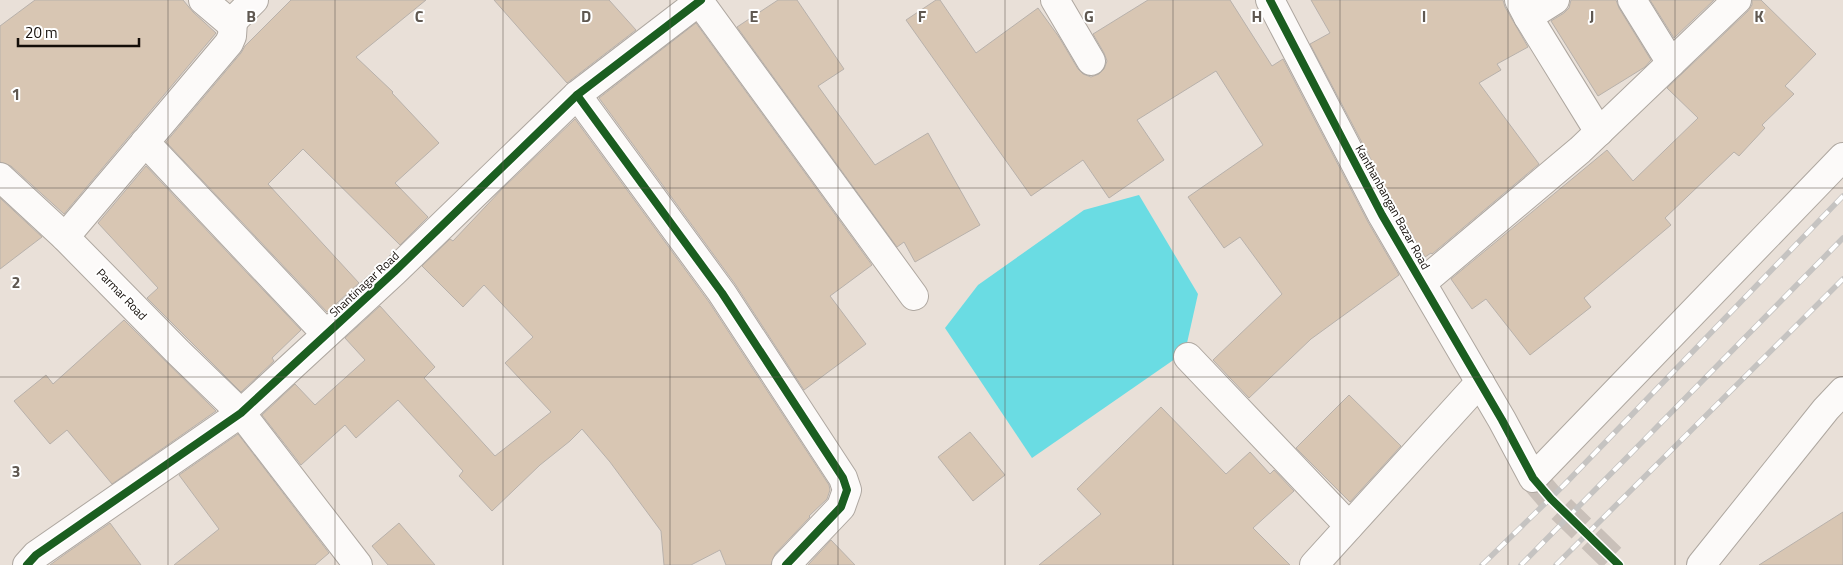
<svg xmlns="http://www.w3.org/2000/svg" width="1843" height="565" viewBox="0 0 1843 565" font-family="'Titillium Web',sans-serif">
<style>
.water{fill:#6adce3}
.building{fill:#d8c6b3;stroke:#b8b1ab}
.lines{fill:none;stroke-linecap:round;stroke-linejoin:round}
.street-tunnel{stroke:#c9c0b9;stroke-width:28;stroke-dasharray:28 14;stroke-linecap:butt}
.street-casing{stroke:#aea7a0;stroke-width:30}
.secondary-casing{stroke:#aea7a0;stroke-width:30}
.street{stroke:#fcfaf9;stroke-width:28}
.secondary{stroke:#fcfaf9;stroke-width:28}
.rail-casing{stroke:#c5c3c1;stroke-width:5.5}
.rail{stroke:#fff;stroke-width:4;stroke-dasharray:11;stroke-linecap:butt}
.cycleway-casing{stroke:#fff;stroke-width:11}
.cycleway{stroke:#1b5e20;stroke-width:8}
.grid{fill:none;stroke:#5f5851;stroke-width:1;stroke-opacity:0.55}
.labels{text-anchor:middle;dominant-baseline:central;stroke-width:4;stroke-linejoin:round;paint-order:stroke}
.street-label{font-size:12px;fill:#140e09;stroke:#fff}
.grid-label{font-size:16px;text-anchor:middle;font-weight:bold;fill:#5f5851;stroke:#fff;stroke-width:4;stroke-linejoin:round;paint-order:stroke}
</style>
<rect width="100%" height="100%" fill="#e9e0d8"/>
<!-- water -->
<polygon class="water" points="1139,195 1198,294 1185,352 1032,458 945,328 978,285 1084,210"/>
<!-- building -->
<g class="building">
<polygon points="35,0 183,0 193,12 216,33 64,214 11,166 0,162 0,26"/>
<polygon points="291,0 426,0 356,57 393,92 392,93 439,143 395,183 428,217 400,245 303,149 268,184 359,283 327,312 166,142 241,53 245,46"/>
<polygon points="494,0 609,0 636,30 567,83"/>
<polygon points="778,0 797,0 844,69 818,86 875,165 928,133 980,225 915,262 904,242 897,247 737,27"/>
<polygon points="936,0 940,0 976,53 1038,8 1059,37 1078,69 1083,74 1091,77 1099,74 1104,69 1107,61 1104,53 1093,34 1148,0 1230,0 1272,66 1283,59 1368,222 1399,275 1311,339 1249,398 1213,360 1282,294 1240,237 1224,248 1188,197 1263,145 1216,71 1137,120 1164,160 1109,198 1083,160 1031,196 906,20"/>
<polygon points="1311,0 1503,0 1505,7 1528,47 1497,64 1501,70 1479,83 1539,164 1432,254 1431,253 1425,257 1396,207 1310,44 1330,33"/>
<polygon points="1571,0 1616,0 1619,8 1651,60 1645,67 1598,96 1551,21 1564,13 1569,8"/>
<polygon points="1650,0 1714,0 1674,38"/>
<polygon points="1752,0 1761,0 1816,54 1785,86 1794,94 1762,125 1765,128 1739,156 1734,152 1665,218 1671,225 1584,298 1591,307 1530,355 1486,299 1472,309 1451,279 1607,150 1633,181 1698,118 1667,88 1748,11 1752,5"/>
<polygon points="696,23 872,265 830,296 866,344 804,390 735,284 599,98"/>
<polygon points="575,119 709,302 829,485 830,490 827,499 809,516 810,517 775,554 771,565 726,565 720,550 691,565 664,565 661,531 610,462 582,429 570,441 540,465 492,511 459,476 463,471 398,400 356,438 345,425 301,465 262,415 295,384 315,405 365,360 345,338 380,306 435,367 424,378 495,456 551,412 505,363 533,337 484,285 463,307 422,266 450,239 453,241 503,188"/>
<polygon points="146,166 301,330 272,358 274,361 241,392 147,298 158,288 98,223"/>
<polygon points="0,198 42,237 0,269"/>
<polygon points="124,320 216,411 112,484 67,430 50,444 14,401 46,375 53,384"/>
<polygon points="1349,395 1401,446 1350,502 1296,448"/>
<polygon points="1161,407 1226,474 1250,452 1270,474 1274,470 1294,491 1253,528 1290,565 1039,565 1101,514 1077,489"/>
<polygon points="970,432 1005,475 973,501 938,457"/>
<polygon points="238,434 329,553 315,565 174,565 219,529 179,475"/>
<polygon points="1843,512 1843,565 1759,565"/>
<polygon points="110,523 141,565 50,565 65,554"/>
<polygon points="399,523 435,565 388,565 372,546"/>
<polygon points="831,540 855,565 808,565"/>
</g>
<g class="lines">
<!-- street-tunnel -->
<polyline class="street-tunnel" points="1533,478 1551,499 1619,565"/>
<!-- street casing -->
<g class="street-casing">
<g id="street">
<polyline points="203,0 229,22 233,21 254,0"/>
<polyline points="1055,0 1091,61"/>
<polyline points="1270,0 1382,215 1502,420 1533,478 1843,157"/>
<polyline points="1519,0 1528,17 1599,132"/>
<polyline points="1632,0 1671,63"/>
<polyline points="699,1 914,296"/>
<polyline points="1528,17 1555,0"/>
<polyline points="577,95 722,293 843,478 847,490 841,507 786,565"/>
<polyline points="145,142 326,334"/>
<polyline points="0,177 65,237 178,352 241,413 358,565"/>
<polyline points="65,237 229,43 232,36 233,21"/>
<polyline points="1422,283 1580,150 1737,0"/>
<polyline points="1188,357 1349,526"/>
<polyline points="1314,565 1480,382"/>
<polyline points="1701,565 1826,409 1843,391"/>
</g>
</g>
<!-- secondary casing -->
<g class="secondary-casing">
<polyline id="secondary" points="27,565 36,555 241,413 394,272 577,95 701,0"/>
</g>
<!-- street -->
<use href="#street" class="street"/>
<!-- secondary -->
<use href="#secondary" class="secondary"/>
<!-- rail casing -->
<g class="rail-casing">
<g id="rail">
<polyline points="1482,565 1564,485 1843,196"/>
<polyline points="1521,565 1843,238"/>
<polyline points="1556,565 1843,279"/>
</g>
</g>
<!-- rail -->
<use href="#rail" class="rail"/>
<!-- cycleway casing -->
<g class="cycleway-casing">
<g id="cycleway">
<polyline points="1270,0 1382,215 1502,420 1533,478 1551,499 1619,565"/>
<polyline points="577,95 722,293 843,478 847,490 841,507 786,565"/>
<polyline points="27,565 36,555 241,413 394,272 577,95 701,0"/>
</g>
</g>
<!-- cycleway -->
<use href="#cycleway" class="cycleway"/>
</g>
<!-- grid -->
<path class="grid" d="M168,0V565M335,0V565M503,0V565M670,0V565M838,0V565M1005,0V565M1173,0V565M1340,0V565M1508,0V565M1675,0V565M0,188H1843M0,377H1843"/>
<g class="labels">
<!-- street labels -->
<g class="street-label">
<text transform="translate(1393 207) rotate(61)">Kanthanbangan Bazar Road</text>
<text transform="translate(364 284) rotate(-43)">Shantinagar Road</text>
<text transform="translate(122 294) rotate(46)">Parmar Road</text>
</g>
</g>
<g class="grid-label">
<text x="251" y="22">B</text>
<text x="419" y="22">C</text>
<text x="586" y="22">D</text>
<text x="754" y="22">E</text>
<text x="922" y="22">F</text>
<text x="1089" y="22">G</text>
<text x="1257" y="22">H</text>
<text x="1424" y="22">I</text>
<text x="1592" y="22">J</text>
<text x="1759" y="22">K</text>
<text x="16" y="100">1</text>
<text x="16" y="288">2</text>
<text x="16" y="477">3</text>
</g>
<!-- scale -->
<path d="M18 38v8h121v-8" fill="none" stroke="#140e09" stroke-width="2.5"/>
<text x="25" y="38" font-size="15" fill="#140e09" stroke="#ffffff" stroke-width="4" paint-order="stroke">20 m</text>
</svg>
